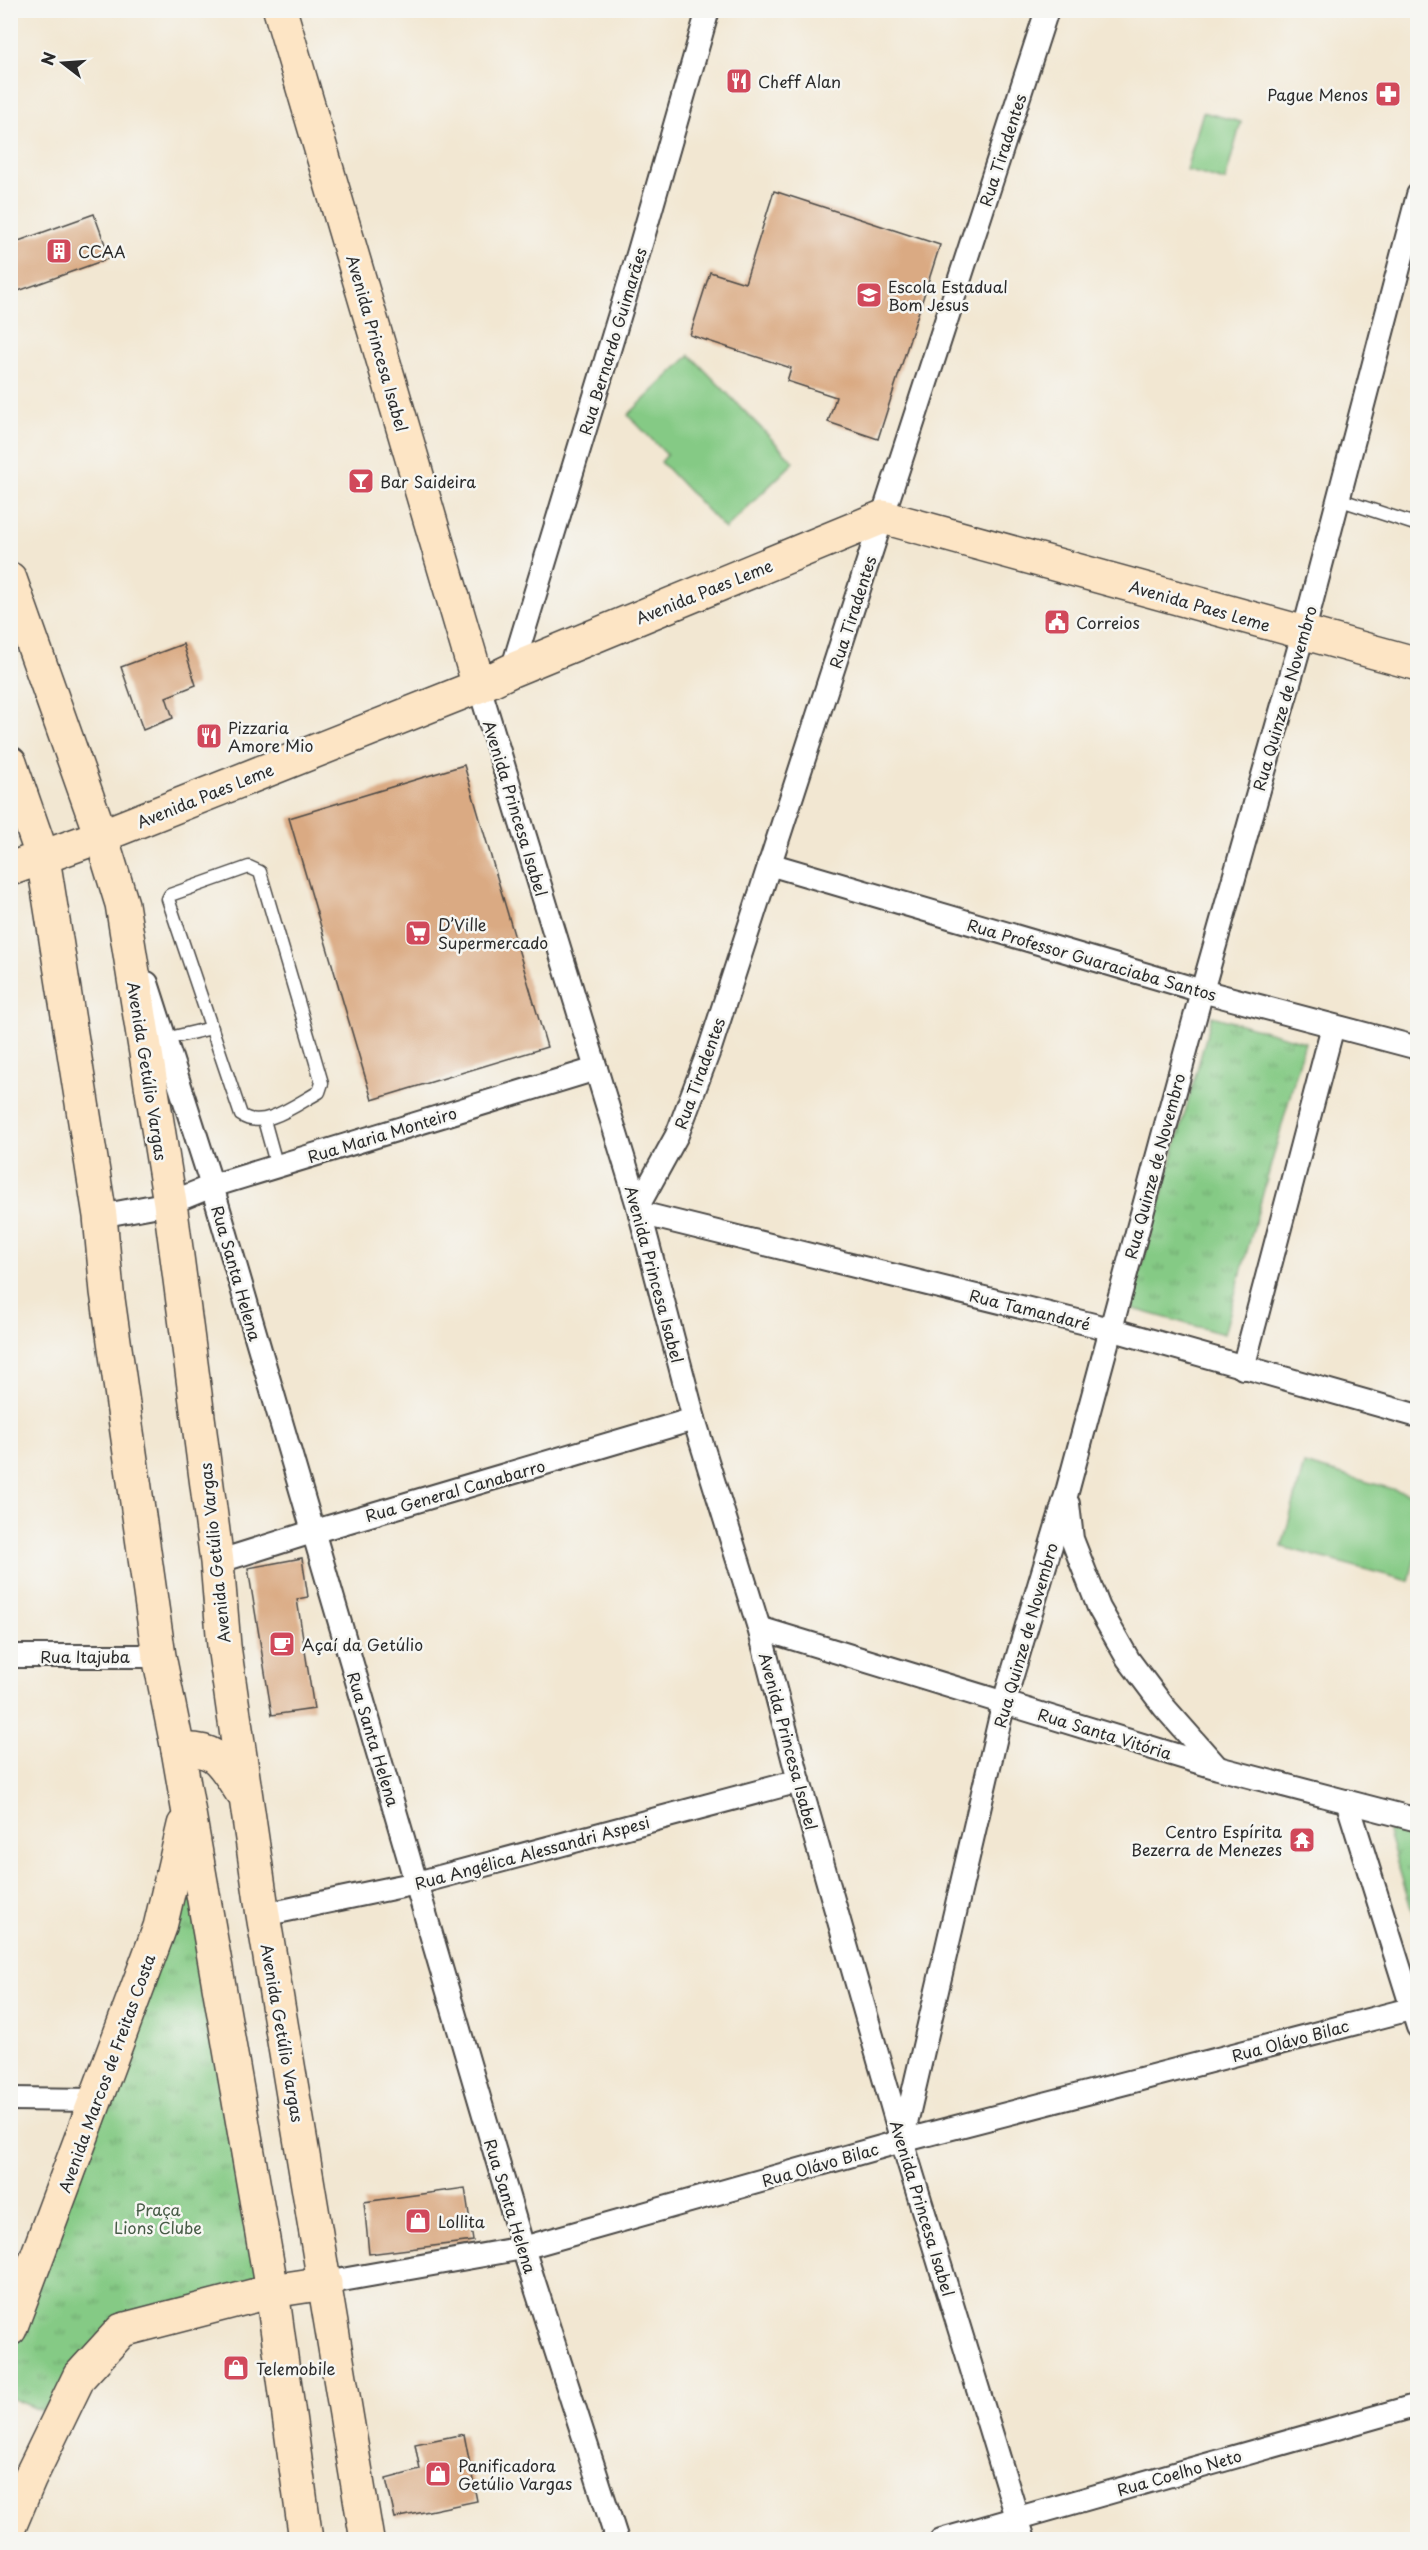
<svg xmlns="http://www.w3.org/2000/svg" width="1428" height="2550" viewBox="0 0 1428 2550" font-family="'Playpen Sans',sans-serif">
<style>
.park{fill:url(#park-tufts);stroke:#587a58;stroke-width:1.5}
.pitch{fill:#85ca85;stroke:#587a58;stroke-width:1.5}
.building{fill:#daaa83}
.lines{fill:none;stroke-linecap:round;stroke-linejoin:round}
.lane-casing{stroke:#494744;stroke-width:15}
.street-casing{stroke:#494744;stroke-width:26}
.secondary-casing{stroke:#494744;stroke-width:36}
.lane{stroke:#fff;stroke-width:12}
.street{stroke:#fff;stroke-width:22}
.secondary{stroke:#fde5c5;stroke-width:33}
.labels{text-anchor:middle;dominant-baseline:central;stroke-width:5;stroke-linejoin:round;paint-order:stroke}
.poi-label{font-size:16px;fill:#2b2b2b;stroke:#f6f6f2;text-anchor:start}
.street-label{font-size:16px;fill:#2b2b2b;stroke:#f6f6f2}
.park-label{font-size:16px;fill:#465b46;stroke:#f6f6f2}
</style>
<defs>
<pattern id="park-tufts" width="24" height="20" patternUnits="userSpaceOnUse" patternTransform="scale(1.5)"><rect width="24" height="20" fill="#85ca85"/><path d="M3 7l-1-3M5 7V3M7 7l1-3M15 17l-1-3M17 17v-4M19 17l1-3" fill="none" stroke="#6da46d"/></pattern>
</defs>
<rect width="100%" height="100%" fill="#f6f6f2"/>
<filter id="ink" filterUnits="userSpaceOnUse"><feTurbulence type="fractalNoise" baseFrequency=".0167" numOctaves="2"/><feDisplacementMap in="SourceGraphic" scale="12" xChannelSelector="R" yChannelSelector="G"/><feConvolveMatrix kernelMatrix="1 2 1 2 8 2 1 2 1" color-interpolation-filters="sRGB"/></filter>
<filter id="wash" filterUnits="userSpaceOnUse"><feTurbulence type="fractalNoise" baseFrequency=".008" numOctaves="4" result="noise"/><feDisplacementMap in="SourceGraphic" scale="24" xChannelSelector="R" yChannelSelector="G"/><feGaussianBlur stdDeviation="1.35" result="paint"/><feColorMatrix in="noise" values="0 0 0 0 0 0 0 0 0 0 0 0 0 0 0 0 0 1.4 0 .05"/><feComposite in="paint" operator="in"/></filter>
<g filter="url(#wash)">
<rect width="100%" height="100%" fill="#f2e7d2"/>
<!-- park -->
<g class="park">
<polygon points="1212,1016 1305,1042 1224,1334 1130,1308"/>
<polygon points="187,1812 272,2291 122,2330 59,2418 11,2398 10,2329"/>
<polygon points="1387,1829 1417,1837 1417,1928"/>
</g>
<!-- pitch -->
<g class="pitch">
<polygon points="1203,112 1241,122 1225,181 1186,170"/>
<polygon points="690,355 794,462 725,529 661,462 667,455 628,415"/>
<polygon points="1304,1464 1417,1496 1417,1550 1409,1581 1282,1547"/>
</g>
<g id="blocks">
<!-- building -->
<g class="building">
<polygon points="774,191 940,245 878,439 828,422 836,397 787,381 791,368 690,335 710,272 745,283"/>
<polygon points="94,214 110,258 10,294 10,244"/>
<polygon points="183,644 196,685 166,697 173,718 143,730 121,667"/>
<polygon points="464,765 547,1047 372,1100 289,818"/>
<polygon points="302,1558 308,1597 297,1599 314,1709 272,1715 248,1568"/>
<polygon points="465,2188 473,2241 369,2254 364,2202"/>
<polygon points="464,2434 477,2501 395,2518 386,2479 420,2470 415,2444"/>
</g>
</g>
</g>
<g filter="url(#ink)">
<use href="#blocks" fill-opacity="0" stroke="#494744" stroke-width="1.5"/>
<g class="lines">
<!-- lane casing -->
<g class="lane-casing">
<g id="lane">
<polyline points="1338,499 1418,525"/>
<path d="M249,867L260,872L322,1083L319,1092C298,1103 263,1131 241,1115L168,899L170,895Z"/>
<polyline points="165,1039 212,1028"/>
<polyline points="264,1120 277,1167"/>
</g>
</g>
<!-- street casing -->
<g class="street-casing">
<g id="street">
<polyline points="512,670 639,251 708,10"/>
<polyline points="479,686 638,1206 694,1419 759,1628 799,1781 902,2141 1024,2540"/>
<polyline points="769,864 1202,991 1418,1048"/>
<polyline points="147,983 212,1186 523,2248 617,2540"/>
<polyline points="638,1206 677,1135 710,1048 1047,10"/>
<polyline points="640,1213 1110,1329 1418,1416"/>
<polyline points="100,1216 170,1203 212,1186 596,1069"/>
<polyline points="1243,1368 1333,1026"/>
<polyline points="1068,1504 1072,1539 1099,1608 1128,1659 1164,1707 1217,1767"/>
<polyline points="217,1562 312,1532 694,1419"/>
<polyline points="759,1628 1218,1768 1418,1820"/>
<polyline points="10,1656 159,1656"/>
<polyline points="1347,1801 1418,2027"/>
<polyline points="263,1915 417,1883 799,1781"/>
<polyline points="10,2099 97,2100"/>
<polyline points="902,2141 1004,1702 1067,1492 1202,991 1303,634 1418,195"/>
<polyline points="325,2283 523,2248 902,2141 1418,2007"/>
<polyline points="941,2540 1418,2405"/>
</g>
</g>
<!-- secondary casing -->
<g class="secondary-casing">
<g id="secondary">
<polyline points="280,10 479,686"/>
<polyline points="10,579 101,836 122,904 170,1203 217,1562 224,1646 263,1915 367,2540"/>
<polyline points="10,763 43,858 100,1216 107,1292 159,1656 178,1750 272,2291 306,2540"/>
<polyline points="10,869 101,836 479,686 512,670 883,517 1418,664"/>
<path d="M178,1750C217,1747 221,1761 241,1791"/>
<polyline points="10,2329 160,1927 184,1825"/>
<polyline points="10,2525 29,2480 79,2377 122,2330 272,2291 325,2283"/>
</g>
</g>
<!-- lane -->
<use href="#lane" class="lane"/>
<!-- street -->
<use href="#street" class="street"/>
<!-- secondary -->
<use href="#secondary" class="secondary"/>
</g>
</g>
<!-- icons -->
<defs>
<g id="restaurant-square" transform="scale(1.35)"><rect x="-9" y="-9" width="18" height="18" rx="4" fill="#d1495b" stroke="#f6f6f2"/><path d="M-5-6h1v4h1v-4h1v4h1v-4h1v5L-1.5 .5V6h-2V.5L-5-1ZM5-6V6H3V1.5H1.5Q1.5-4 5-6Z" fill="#fff"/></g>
<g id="pharmacy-square" transform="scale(1.35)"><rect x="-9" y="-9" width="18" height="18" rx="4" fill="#d1495b" stroke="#f6f6f2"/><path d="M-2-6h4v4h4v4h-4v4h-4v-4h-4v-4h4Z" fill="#fff"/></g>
<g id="building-square" transform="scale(1.35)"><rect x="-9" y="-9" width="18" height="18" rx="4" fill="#d1495b" stroke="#f6f6f2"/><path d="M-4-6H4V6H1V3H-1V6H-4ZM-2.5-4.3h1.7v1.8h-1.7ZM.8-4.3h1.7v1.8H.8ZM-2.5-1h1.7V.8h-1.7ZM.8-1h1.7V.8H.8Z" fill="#fff"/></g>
<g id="school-square" transform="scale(1.35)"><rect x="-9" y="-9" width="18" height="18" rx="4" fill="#d1495b" stroke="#f6f6f2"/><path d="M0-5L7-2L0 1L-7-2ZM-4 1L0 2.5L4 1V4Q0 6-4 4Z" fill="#fff"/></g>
<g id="bar-square" transform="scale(1.35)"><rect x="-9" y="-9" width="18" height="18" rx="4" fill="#d1495b" stroke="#f6f6f2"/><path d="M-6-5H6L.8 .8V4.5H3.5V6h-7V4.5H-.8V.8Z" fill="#fff"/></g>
<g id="civic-square" transform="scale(1.35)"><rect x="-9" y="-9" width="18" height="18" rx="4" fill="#d1495b" stroke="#f6f6f2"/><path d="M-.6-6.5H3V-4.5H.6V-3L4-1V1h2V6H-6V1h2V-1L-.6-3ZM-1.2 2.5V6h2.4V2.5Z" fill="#fff"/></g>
<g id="supermarket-square" transform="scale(1.35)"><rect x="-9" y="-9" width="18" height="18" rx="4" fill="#d1495b" stroke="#f6f6f2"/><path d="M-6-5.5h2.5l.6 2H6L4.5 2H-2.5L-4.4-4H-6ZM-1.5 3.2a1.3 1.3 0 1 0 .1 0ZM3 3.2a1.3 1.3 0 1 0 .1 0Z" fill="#fff"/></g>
<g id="cafe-square" transform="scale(1.35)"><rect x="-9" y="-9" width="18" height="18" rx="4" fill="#d1495b" stroke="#f6f6f2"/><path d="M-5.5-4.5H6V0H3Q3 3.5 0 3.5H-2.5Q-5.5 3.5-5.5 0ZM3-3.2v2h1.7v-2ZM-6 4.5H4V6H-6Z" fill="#fff"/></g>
<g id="temple-square" transform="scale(1.35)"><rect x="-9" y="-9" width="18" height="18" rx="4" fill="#d1495b" stroke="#f6f6f2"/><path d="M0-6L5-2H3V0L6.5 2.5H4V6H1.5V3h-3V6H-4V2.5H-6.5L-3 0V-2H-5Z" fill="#fff"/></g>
<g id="shop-square" transform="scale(1.35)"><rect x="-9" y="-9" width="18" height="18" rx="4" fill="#d1495b" stroke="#f6f6f2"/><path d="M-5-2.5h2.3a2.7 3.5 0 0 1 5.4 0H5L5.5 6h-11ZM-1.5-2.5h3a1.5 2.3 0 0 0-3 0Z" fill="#fff"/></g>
</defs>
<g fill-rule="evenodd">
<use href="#restaurant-square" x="739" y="81"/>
<use href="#pharmacy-square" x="1388" y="94"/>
<use href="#building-square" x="59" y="251"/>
<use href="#school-square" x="869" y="295"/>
<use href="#bar-square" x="361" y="481"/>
<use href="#civic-square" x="1057" y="622"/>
<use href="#restaurant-square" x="209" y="736"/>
<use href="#supermarket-square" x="418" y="933"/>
<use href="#cafe-square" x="282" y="1644"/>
<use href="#temple-square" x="1302" y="1840"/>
<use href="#shop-square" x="418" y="2221"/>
<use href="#shop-square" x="236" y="2368"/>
<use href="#shop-square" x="438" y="2474"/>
</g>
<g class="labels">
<!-- poi labels -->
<g class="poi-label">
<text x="758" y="81">Cheff Alan</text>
<text x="1368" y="94" text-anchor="end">Pague Menos</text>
<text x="78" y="251">CCAA</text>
<text x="888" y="286">Escola Estadual<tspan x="888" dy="18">Bom Jesus</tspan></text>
<text x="380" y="481">Bar Saideira</text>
<text x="1076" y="622">Correios</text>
<text x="228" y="727">Pizzaria<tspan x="228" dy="18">Amore Mio</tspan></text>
<text x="438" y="924">D’Ville<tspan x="438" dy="18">Supermercado</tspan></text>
<text x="302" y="1644">Açaí da Getúlio</text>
<text x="1282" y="1831" text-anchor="end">Centro Espírita<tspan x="1282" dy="18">Bezerra de Menezes</tspan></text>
<text x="438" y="2221">Lollita</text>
<text x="256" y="2368">Telemobile</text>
<text x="458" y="2465">Panificadora<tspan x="458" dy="18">Getúlio Vargas</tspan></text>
</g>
<!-- street labels -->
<g class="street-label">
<text transform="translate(1002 150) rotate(-72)">Rua Tiradentes</text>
<text transform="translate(612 341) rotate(-73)">Rua Bernardo Guimarães</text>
<text transform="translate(378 343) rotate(74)">Avenida Princesa Isabel</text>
<text transform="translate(704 591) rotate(-22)">Avenida Paes Leme</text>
<text transform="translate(1200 605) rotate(16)">Avenida Paes Leme</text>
<text transform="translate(852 612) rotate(-72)">Rua Tiradentes</text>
<text transform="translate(1284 698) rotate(-74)">Rua Quinze de Novembro</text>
<text transform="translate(205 795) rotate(-22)">Avenida Paes Leme</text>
<text transform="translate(516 808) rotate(73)">Avenida Princesa Isabel</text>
<text transform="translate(1092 959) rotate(16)">Rua Professor Guaraciaba Santos</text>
<text transform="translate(148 1071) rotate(81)">Avenida Getúlio Vargas</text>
<text transform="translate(699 1073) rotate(-70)">Rua Tiradentes</text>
<text transform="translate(382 1134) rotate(-17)">Rua Maria Monteiro</text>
<text transform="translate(1154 1166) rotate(-75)">Rua Quinze de Novembro</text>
<text transform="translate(237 1273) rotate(74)">Rua Santa Helena</text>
<text transform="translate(655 1274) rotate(75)">Avenida Princesa Isabel</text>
<text transform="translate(1030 1309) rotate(14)">Rua Tamandaré</text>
<text transform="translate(455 1490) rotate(-16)">Rua General Canabarro</text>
<text transform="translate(214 1553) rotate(-96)">Avenida Getúlio Vargas</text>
<text transform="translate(1025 1635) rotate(-74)">Rua Quinze de Novembro</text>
<text x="85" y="1656">Rua Itajuba</text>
<text transform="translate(1105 1733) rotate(17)">Rua Santa Vitória</text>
<text transform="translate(374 1739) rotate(73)">Rua Santa Helena</text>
<text transform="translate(789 1741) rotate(75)">Avenida Princesa Isabel</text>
<text transform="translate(532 1852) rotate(-15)">Rua Angélica Alessandri Aspesi</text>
<text transform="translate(283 2033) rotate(80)">Avenida Getúlio Vargas</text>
<text transform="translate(1290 2040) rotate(-15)">Rua Olávo Bilac</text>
<text transform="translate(106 2073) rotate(-70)">Avenida Marcos de Freitas Costa</text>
<text transform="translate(820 2164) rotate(-16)">Rua Olávo Bilac</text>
<text transform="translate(511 2206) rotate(73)">Rua Santa Helena</text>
<text transform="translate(923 2208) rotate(73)">Avenida Princesa Isabel</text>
<text transform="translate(1179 2472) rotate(-16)">Rua Coelho Neto</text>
</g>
<!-- park labels -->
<g class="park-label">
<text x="158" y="2209">Praça<tspan x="158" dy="18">Lions Clube</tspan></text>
</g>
</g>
<!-- margin -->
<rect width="1428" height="2550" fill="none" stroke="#f6f6f2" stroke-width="36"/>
<!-- north arrow -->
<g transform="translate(63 63) rotate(287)" stroke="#f6f6f2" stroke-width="4.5" paint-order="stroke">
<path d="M0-4.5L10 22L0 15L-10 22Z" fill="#2b2b2b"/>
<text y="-9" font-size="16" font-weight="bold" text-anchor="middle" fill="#2b2b2b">N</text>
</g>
</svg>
